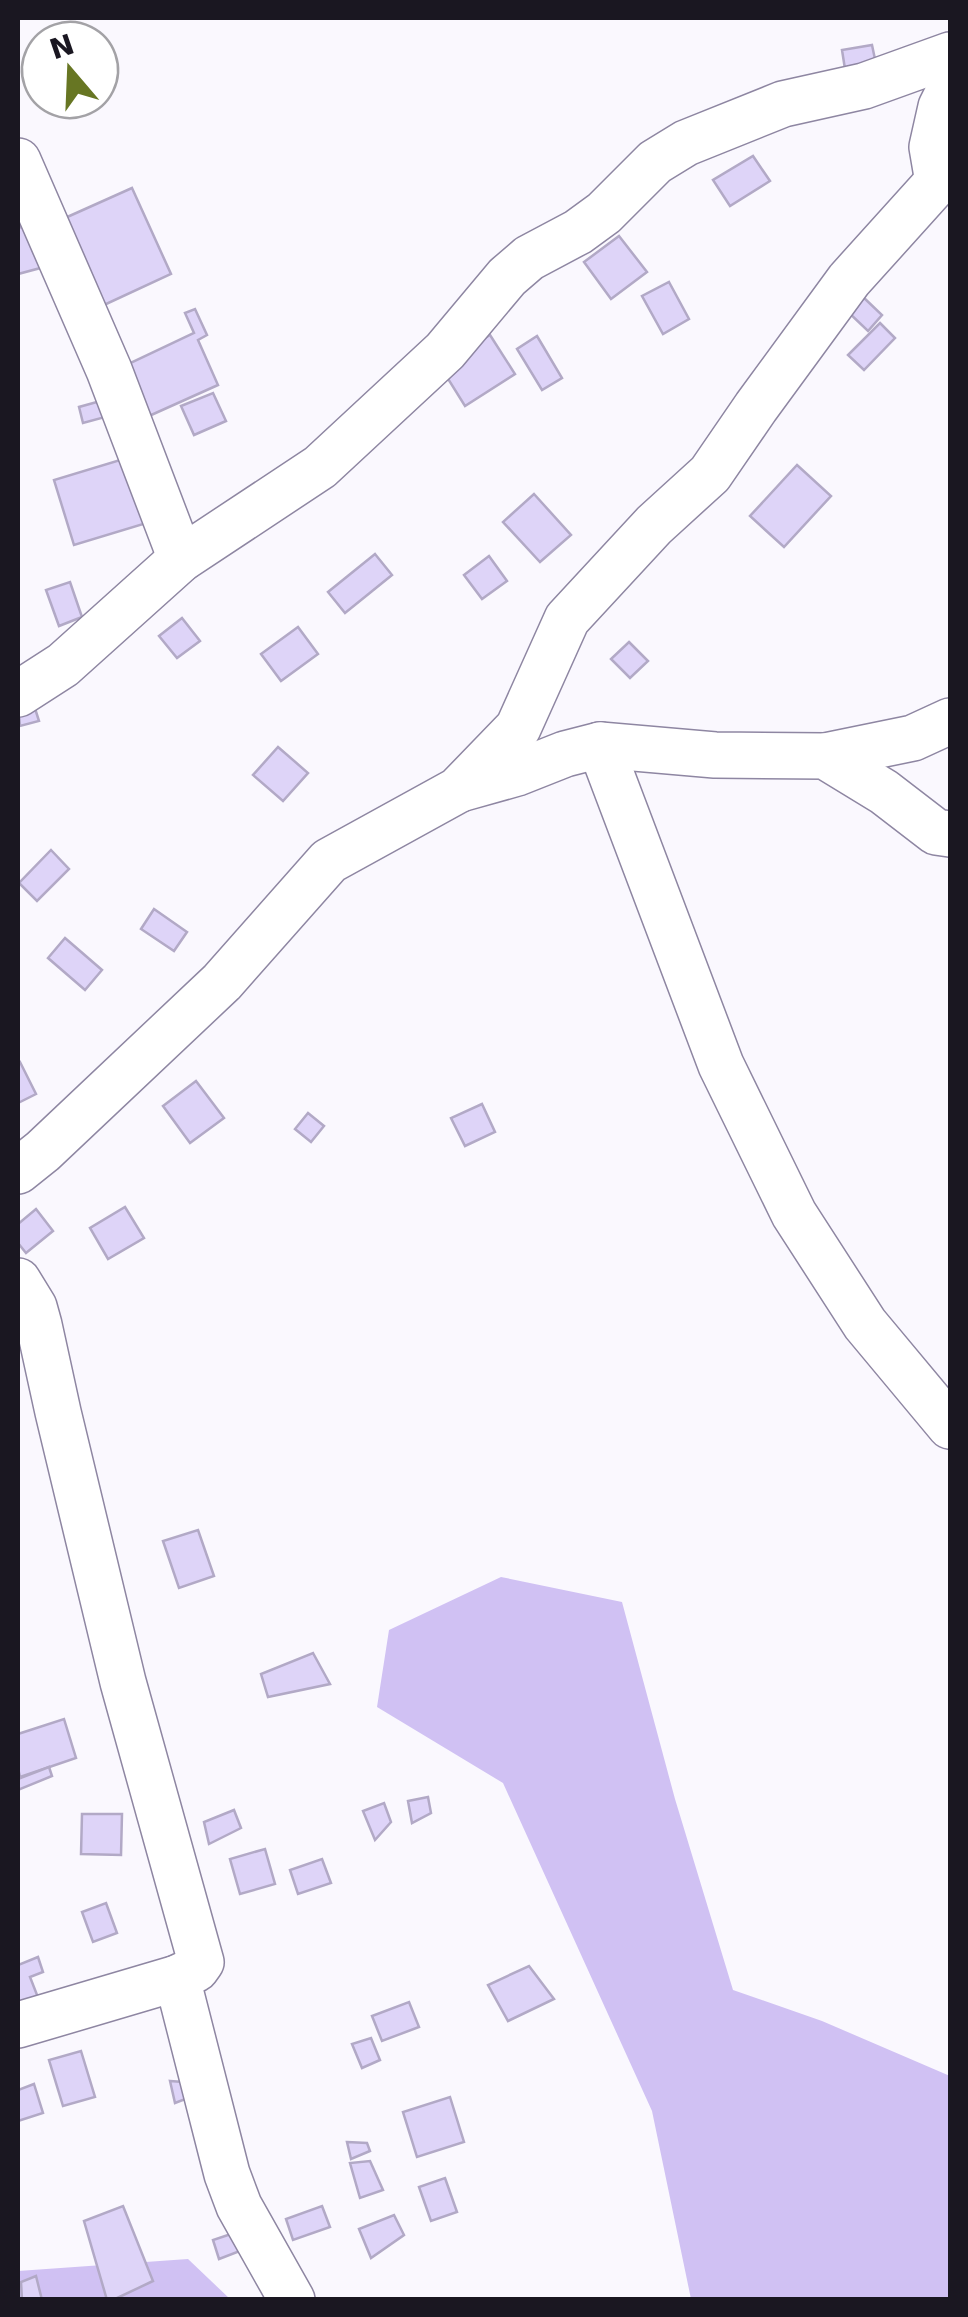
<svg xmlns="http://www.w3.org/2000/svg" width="968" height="2317" viewBox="0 0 968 2317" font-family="'DejaVu Sans',sans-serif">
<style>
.green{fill:#d0c1f3}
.building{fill:#ded4f8;stroke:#b2a9c6;stroke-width:2.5}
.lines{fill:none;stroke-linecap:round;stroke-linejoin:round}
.minor-casing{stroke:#8e86a2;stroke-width:48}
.minor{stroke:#fff;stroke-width:45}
</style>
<rect width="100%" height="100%" fill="#faf8fe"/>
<!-- green -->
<g class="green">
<polygon points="501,1577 622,1602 675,1799 733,1990 822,2021 950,2076 950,2299 691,2299 652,2111 503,1783 377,1707 389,1630"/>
<polygon points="188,2259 230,2299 18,2300 18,2271"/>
</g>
<!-- building -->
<g class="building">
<polygon points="872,45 876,64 845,69 842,50"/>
<polygon points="753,156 770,181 730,206 713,180"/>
<polygon points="132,188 171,274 104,305 65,218"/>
<polygon points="32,224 44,267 18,274 18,228"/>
<polygon points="619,236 647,272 611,299 584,262"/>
<polygon points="669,282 689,319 663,334 642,296"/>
<polygon points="862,296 882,315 868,331 847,311"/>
<polygon points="195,309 207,335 198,340 218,385 149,416 126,365 194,333 185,313"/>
<polygon points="880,323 895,338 864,370 848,355"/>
<polygon points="490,335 515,374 465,406 440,366"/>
<polygon points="537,336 562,378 542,390 517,349"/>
<polygon points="213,393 226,421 194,435 181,406"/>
<polygon points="104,400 109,416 83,423 79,407"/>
<polygon points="130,457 150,522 74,545 54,480"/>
<polygon points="797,465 831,496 784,547 750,516"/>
<polygon points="534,494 571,535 540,562 503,522"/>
<polygon points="375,554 392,575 345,613 328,592"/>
<polygon points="489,556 507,581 482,599 464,575"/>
<polygon points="70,582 82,617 59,626 46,590"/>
<polygon points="182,618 200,641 177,658 159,636"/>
<polygon points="298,627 318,654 281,681 261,654"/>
<polygon points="629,642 648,661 630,678 611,659"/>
<polygon points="32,699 39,721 20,726 18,703"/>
<polygon points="278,747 308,773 283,801 253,775"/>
<polygon points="51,850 69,869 37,901 19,883"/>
<polygon points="154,909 187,932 174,951 141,929"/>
<polygon points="65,938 102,970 85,990 48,958"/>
<polygon points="20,1062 36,1094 18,1103 18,1063"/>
<polygon points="196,1081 224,1118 190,1143 163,1106"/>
<polygon points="482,1104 495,1132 465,1146 451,1118"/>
<polygon points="308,1113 324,1126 311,1142 295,1129"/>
<polygon points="125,1207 144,1238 108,1259 90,1228"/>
<polygon points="36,1209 53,1231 26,1253 18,1243 18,1224"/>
<polygon points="198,1530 214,1576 179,1588 163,1541"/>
<polygon points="313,1653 330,1684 268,1697 261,1674"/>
<polygon points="64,1719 76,1758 20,1777 18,1768 18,1734"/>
<polygon points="49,1767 52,1776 18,1790 18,1779"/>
<polygon points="428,1797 431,1813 412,1823 408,1801"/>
<polygon points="384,1803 391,1822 375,1840 363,1811"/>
<polygon points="234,1810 241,1828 209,1844 204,1822"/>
<polygon points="82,1814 122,1814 121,1855 81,1854"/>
<polygon points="265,1849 275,1884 240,1894 230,1859"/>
<polygon points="322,1859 331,1883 298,1894 290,1870"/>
<polygon points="106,1903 117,1933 93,1942 82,1912"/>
<polygon points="38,1957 43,1972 30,1977 39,2000 18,2008 18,1965"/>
<polygon points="529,1966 554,1999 508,2021 488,1985"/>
<polygon points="409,2002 419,2027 382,2041 372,2016"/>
<polygon points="371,2038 380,2060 362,2068 352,2044"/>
<polygon points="81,2051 95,2097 63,2106 49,2060"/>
<polygon points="170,2081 183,2082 188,2098 175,2103"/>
<polygon points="34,2084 43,2113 18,2121 18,2090"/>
<polygon points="450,2097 464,2142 417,2157 403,2112"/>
<polygon points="347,2142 367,2143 370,2151 351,2159"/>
<polygon points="370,2161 383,2190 360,2198 350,2163"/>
<polygon points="445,2178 457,2212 431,2221 419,2187"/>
<polygon points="123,2206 153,2281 113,2300 107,2300 84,2221"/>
<polygon points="322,2206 330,2227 293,2240 286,2219"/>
<polygon points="394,2215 404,2235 371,2258 359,2229"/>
<polygon points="237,2232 240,2251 219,2259 213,2240"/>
<polygon points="36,2276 42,2300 22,2300 21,2282"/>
</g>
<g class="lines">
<!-- minor casing -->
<g class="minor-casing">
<g id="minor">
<polyline points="18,161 109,370 181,559"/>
<polyline points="938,182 932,147 941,107 950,89"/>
<polyline points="18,694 63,665 181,559 320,467 445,351 507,277 529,258 578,232 604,213 655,162 686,143 783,104 864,86 950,55"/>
<polyline points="600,745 721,1065 794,1214 865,1324 950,1426"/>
<polyline points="825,756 913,738 950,721"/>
<polyline points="460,789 517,773 565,754 600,745 715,755 825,756 884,792 936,832 950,834"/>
<polyline points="18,1171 43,1151 222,982 329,861 458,790 518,728 567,619 654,525 710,474 756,407 849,280 950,168"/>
<polyline points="18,1281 34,1307 39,1325 58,1412 123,1682 201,1962 196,1969 177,1978 18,2025"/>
<polyline points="177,1978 227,2174 239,2206 292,2300"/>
</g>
</g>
<!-- minor -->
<use href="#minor" class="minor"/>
</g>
<!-- border -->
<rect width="968" height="2317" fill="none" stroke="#1a1721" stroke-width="40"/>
<!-- north arrow -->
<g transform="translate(70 70) rotate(341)"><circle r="48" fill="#ffffff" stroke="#a3a2a6" stroke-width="2.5"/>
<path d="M0-8L18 38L0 25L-18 38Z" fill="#677623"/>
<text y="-15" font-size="28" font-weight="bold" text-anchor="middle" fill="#1a1721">N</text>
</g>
</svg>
